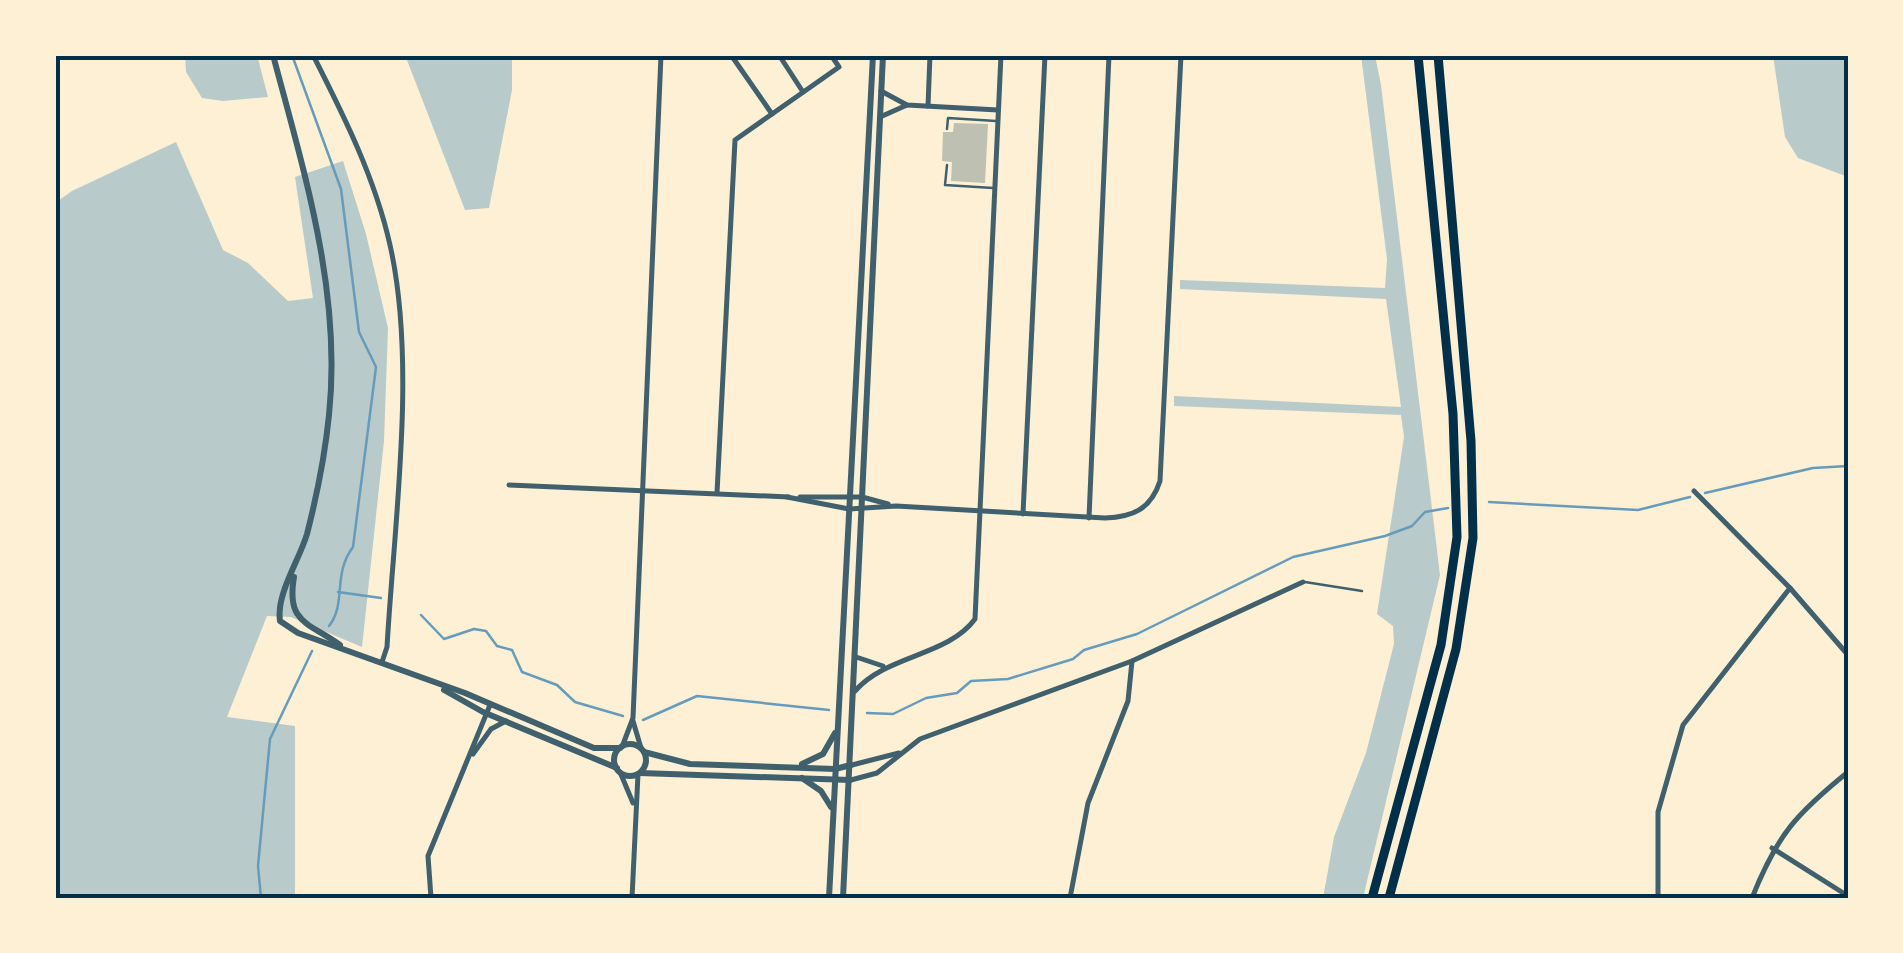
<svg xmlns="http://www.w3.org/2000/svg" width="1903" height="953" viewBox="0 0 1903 953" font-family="'IBM Plex Sans',sans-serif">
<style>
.green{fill:#b9caca}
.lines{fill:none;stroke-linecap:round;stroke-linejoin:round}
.stream{stroke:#669bbc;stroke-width:2.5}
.building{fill:#bec0b2}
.service{stroke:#3f606c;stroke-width:2.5}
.minor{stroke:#3f606c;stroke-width:5}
.tertiary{stroke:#3f606c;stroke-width:6}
.trunk{stroke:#003049;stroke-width:9}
.neatline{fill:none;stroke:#003049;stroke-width:4}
</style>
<rect width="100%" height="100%" fill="#fdf0d5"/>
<!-- green -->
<g class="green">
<polygon points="185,55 257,55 268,97 223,101 202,98 186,72"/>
<polygon points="405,55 512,55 512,90 489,208 465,210"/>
<polygon points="1361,55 1375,55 1381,85 1440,575 1363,898 1323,898 1334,837 1366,753 1394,644 1393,626 1377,614 1404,437 1401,415 1174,406 1174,396 1401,407 1386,299 1180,289 1180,280 1385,288 1387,259"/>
<polygon points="1773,55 1848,55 1848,177 1798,158 1785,137"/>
<polygon points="176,142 223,250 248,263 288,301 313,298 295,177 343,161 366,234 388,328 384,441 362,647 291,617 267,616 227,717 295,726 295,898 55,898 55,203 72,191"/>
</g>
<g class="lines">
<!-- stream -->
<g class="stream">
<path d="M292,55L341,189L359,332L376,367L353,547C332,575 347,603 329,626"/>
<polyline points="1705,493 1813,468 1848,466"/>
<polyline points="1489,502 1638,510 1690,497"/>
<polyline points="338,592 381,598"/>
<polyline points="421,615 444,639 474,629 486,631 497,646 512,650 522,672 557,685 575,702 623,716"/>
<polyline points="867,713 893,714 926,698 957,693 971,681 1008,679 1073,659 1084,650 1137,634 1293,557 1385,536 1412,526 1425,512 1448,508"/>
<polyline points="643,720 697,696 829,710"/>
<polyline points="261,898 258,866 270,739 312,651"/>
</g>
</g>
<!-- building -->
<polygon class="building" points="954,123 988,124 985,183 951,181 952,162 942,161 943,132 953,132"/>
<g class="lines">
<!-- service -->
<g class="service">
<polyline points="947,129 948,118 996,121"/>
<polyline points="947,165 945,185 993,188"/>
<polyline points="1305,582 1362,591"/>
</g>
<!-- minor -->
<g class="minor">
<path d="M313,55C344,116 375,178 390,245C417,364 394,524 387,647L382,662"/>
<polyline points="731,55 772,114"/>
<polyline points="779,55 803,92"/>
<polyline points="881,91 907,105 998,110"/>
<polyline points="928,106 930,55"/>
<polyline points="880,117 907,105"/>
<polyline points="509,485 789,497"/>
<polyline points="1694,491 1790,588 1848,655"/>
<polyline points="717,493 735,140 839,67 831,55"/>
<path d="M787,497L849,509L896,506L1105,518C1133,517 1151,509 1160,481L1181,55"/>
<polyline points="800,497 862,497 888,504"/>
<polyline points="1023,514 1045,55"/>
<polyline points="1089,518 1109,55"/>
<polyline points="856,657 883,666"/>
<path d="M855,691C886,655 948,656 975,619L1001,55"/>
<polyline points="633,721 641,748"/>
<polyline points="622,747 633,718 661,55"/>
<polyline points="473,754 491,729 506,721"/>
<polyline points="852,765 899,753"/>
<polyline points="620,772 633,803"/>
<polyline points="851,780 877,773 920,739 1132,661 1303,582"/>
<polyline points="1772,848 1848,896"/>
<polyline points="431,898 428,856 490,705"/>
<polyline points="632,898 638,774"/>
<polyline points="1070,898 1088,803 1128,701 1132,661"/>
<polyline points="1658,898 1658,812 1683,725 1790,588"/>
<path d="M1752,898C1777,835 1796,814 1848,772"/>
</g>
<!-- tertiary -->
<g class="tertiary">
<path d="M273,55C304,172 342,292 329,415C325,455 317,495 307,534C299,561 276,594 280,621L298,633L465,693L594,748H620"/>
<path d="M294,577C286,623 308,622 340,645"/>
<polyline points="444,690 483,712 617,768"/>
<circle cx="630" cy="760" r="16"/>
<polyline points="644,752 690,764 835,769 851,765"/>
<polyline points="802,764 823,754 835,733"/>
<polyline points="640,773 850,780"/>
<polyline points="802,778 821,791 831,807"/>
<polyline points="829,898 873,55"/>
<polyline points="843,898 883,55"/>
</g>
<!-- trunk -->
<g class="trunk">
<polyline points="1372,898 1441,645 1457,537 1453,414 1418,55"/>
<polyline points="1389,898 1456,649 1473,538 1471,441 1438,55"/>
</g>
</g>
<!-- border -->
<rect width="1903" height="953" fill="none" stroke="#fdf0d5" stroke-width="115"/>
<rect x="58" y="58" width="1788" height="838" class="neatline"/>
</svg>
